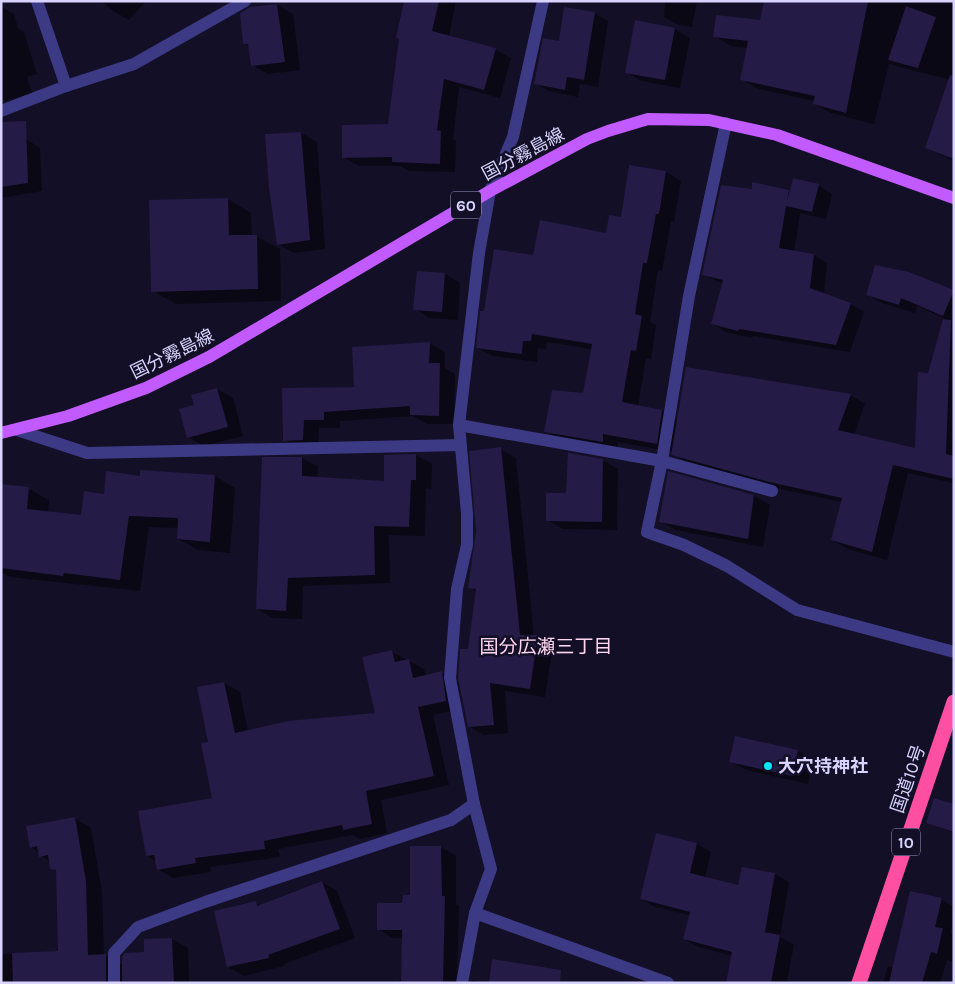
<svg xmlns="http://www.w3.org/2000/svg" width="955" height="984" viewBox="0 0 955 984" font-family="Karla,'Noto Sans JP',sans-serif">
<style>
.shadow{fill:#0007}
.building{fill:#241b47}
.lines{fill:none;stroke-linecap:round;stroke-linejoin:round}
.minor{stroke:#3d3a85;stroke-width:12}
.major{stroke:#c25bff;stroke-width:12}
.highway{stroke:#ff4fa3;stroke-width:15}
.poi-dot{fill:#00e5ff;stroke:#130f26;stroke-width:2}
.labels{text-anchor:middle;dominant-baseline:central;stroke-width:5;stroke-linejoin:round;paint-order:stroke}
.shield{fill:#130f26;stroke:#9e99be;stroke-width:1}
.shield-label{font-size:16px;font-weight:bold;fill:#d9d4ff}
.street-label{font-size:18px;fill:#d9d4ff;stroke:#130f26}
.poi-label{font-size:18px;font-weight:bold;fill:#d9d4ff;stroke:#130f26;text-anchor:start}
.neighbourhood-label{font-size:19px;fill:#ffd6f0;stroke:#130f26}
</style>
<rect width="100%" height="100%" fill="#130f26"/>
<!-- shadow -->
<g class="shadow">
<polygon points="102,1 146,1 129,20 113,11"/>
<polygon points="405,1 456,1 449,36 495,49 511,58 500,98 459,87 453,139 456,141 455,172 409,171 400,166 359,166 343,157 389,126"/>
<polygon points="665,1 697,1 692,27 679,25 664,17"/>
<polygon points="765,1 954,1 954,161 926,148 950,80 889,64 874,124 831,113 814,104 815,101 758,89 741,79 748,48 731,46 715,36 761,21"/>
<polygon points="277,5 293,14 300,70 268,74 252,65 249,46 244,44"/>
<polygon points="1,7 14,14 18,28 24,32 37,74 27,77 32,93 5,101 1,98"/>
<polygon points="594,13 608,21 598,87 580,84 578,97 549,91 535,83 560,43"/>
<polygon points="636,22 675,29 690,38 680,88 642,81 626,72"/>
<polygon points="301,133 317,142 325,249 294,253 278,244"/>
<polygon points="26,139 40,148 42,191 1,198 1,144"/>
<polygon points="630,166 666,172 681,181 674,222 671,221 662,271 658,270 650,322 656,325 651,359 646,358 638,407 662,411 678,421 850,395 865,404 854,435 916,449 929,374 944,318 917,306 915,313 882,303 867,294 909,273 954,292 954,483 908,473 887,560 847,549 832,540 842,502 785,490 688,463 673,454 673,452 618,442 618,450 561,440 546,431 584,395 592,349 547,342 546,349 538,348 537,362 493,356 477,348 485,313 534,257 607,235 622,218"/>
<polygon points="819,186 832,194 826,219 800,213 794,252 814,255 827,263 824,294 850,304 864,312 850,352 753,336 752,338 726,332 713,324 723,284 704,275 753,191 791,192"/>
<polygon points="228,199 251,213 252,236 256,236 280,249 281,301 176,304 153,291"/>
<polygon points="445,274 460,283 458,320 430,318 415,309"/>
<polygon points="429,343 445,352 445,368 455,374 454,424 427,424 413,416 340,421 340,428 319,428 318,449 300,449 285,440 284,389 355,388"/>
<polygon points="217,389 233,398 243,436 204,446 188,437 196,406"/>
<polygon points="500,449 516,458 534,636 553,645 545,697 505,691 508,733 484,735 469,726 469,651 477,591 470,587"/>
<polygon points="416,455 432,464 431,489 426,488 425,536 389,535 390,583 303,586 302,619 273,618 257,609 263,459 302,458 318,467 317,478 385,482"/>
<polygon points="602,460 618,469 617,530 563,529 547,520 568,494"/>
<polygon points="142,471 215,476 235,488 230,553 198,550 178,539 179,528 149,527 140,591 10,577 1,572 1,485 29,489 49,500 48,513 82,517 105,495 141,477"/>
<polygon points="669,473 754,496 770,505 763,547 676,530 660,521"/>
<polygon points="392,652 424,669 426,676 442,673 458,682 461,709 433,715 449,785 381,800 387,833 360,839 353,835 278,849 280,857 210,867 211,872 173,878 158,869 156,861 147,856 214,799 209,743 224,683 240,692 248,732 377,714"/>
<polygon points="736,737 798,751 813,760 808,784 746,770 730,761"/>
<polygon points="954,805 954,833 928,823"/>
<polygon points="74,818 91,828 102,892 104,955 123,965 172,939 188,948 189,983 1,983 1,954 59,952 58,872 51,868 50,862 31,847"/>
<polygon points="657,834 697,844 711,852 705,878 739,887 743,868 775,874 789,882 780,937 794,945 787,980 792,983 728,983 733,956 698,947 684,939 690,915 655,907 641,899"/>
<polygon points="411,847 441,847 456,856 456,904 459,906 457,978 465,983 399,983 400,979 402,979 403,938 393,938 378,929 411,896"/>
<polygon points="322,882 337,891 355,938 284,964 284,966 244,976 228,967 256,903 261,906"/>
<polygon points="941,899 954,907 951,933 954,936 954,958 953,962 947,960 940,983 883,983 888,966 894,968"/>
<polygon points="472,980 488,983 471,983"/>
</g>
<!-- building -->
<g class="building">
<polygon points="404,1 439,1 432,31 496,48 484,90 444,79 437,130 441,131 440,164 392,162 392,157 342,158 342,125 388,124 399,38 396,38"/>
<polygon points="764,1 868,1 846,113 813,104 815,96 740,80 748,41 713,37 716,15 760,20"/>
<polygon points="277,4 285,62 251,66 248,44 243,44 240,13 250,7"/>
<polygon points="906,6 936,17 918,68 888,60"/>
<polygon points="564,7 595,12 584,80 567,77 565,90 534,84 543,38 559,41"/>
<polygon points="635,20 675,28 665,80 625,73"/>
<polygon points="950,75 954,76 954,159 925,148"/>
<polygon points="26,121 28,183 1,187 1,122"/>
<polygon points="301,132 310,240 277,245 269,188 265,134"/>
<polygon points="629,165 666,171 659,214 656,214 647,263 643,263 635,314 642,316 636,351 631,350 622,402 662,410 657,444 603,434 603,442 544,432 552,390 583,393 592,344 532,334 531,341 523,341 522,354 476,348 480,311 484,311 494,249 533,255 540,220 606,233 609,215 621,217"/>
<polygon points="793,178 819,184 812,212 786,206 779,248 814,254 810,288 851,303 836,345 739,329 738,331 711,324 723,280 702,275 721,185 752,189 752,182 789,190 787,201"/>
<polygon points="228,198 229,235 257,235 258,289 151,292 149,200"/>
<polygon points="875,265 909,272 954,290 943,316 901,298 899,305 866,295"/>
<polygon points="417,271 445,273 442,312 413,310"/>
<polygon points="943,319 951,320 946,454 954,456 954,479 893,465 872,552 831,540 842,498 769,482 671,455 686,367 851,394 838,430 915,448 918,372 928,373"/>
<polygon points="430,342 429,363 440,363 439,416 410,415 410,406 324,412 324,420 304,420 303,440 283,441 282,388 354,387 352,347"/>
<polygon points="217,388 228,427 187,438 179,409 194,405 191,395"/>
<polygon points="501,447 520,635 538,635 530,689 490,683 494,725 468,727 458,678 460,649 468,649 476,589 468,588 476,531 469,451"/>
<polygon points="568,453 603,459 602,522 546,521 546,493 566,493"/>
<polygon points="416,454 416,480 411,480 409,527 374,526 375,575 288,578 286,611 256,609 262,457 302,457 302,476 384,481 384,455"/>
<polygon points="140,470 215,475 210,542 177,539 178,518 129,516 120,580 64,573 63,576 1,568 1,484 29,487 27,509 81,515 84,491 104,494 106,471 140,476"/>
<polygon points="668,471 754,495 748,539 659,522"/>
<polygon points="392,650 395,662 409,659 413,678 442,671 446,701 418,707 434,776 366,791 372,824 343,830 342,825 264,841 265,849 195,858 196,863 157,870 154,855 146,856 138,811 212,798 201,743 208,742 197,687 224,682 235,733 288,721 375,713 362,657"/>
<polygon points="735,736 798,750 792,776 729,762"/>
<polygon points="934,798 954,804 954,832 926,823"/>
<polygon points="75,817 86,881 88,955 106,954 106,983 13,983 12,953 58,951 56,870 50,869 48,855 39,857 37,846 30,848 26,826"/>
<polygon points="656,833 697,843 690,873 738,885 742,867 775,873 765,932 780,935 771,983 726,983 732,952 683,939 690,912 640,899"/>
<polygon points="410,846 441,846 442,896 445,896 443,983 401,983 402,930 377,930 377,903 402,903 403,895 410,895"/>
<polygon points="322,881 340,929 268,955 269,958 227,967 214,911 256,901 257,906"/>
<polygon points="910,891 942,898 935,927 943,928 937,954 931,952 922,983 889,983"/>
<polygon points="172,938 174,983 122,983 122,956 125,953 144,952 144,939"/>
<polygon points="492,959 561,970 560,983 489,983"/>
</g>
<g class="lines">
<!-- minor -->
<g class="minor">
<polyline points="37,1 66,86"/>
<polyline points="1,111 66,86 134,64 245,1"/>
<polyline points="726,123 689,296 662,461 647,532 684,545 727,566 797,610 954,652"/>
<polyline points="459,425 662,461 772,491"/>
<polyline points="17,430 87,453 460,445"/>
<polyline points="475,913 668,983"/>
<polyline points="114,983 114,953 138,927 205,902 451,820 474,804"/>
<polyline points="462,983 475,913 491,869 474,804 450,678 457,589 467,545 467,513 459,425 479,253 490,191 513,137 543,1"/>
</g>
<!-- major -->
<polyline class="major" points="1,433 68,416 146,388 209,357 490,191 587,139 608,131 648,119 709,120 777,135 954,198"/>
<!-- highway -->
<polyline class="highway" points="859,983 954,702"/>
</g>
<!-- markers -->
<circle class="poi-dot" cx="768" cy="766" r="5"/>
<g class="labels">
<!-- shield labels -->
<g class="shield">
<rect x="451" y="191.5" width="30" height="27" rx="4"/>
<rect x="892" y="828.5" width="28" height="27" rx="4"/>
</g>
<g class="shield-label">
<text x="466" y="205">60</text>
<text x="906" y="842">10</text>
</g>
<!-- street labels -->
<g class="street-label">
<text transform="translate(523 154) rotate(-28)">国分霧島線</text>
<text transform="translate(172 354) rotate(-26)">国分霧島線</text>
<text transform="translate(908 779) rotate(-71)">国道10号</text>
</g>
<!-- poi labels -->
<g class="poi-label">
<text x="778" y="766">大穴持神社</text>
</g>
<!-- neighbourhood labels -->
<g class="neighbourhood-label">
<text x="546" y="647">国分広瀬三丁目</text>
</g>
</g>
<!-- border -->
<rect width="955" height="984" fill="none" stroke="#d9d4ff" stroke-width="5"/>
</svg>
